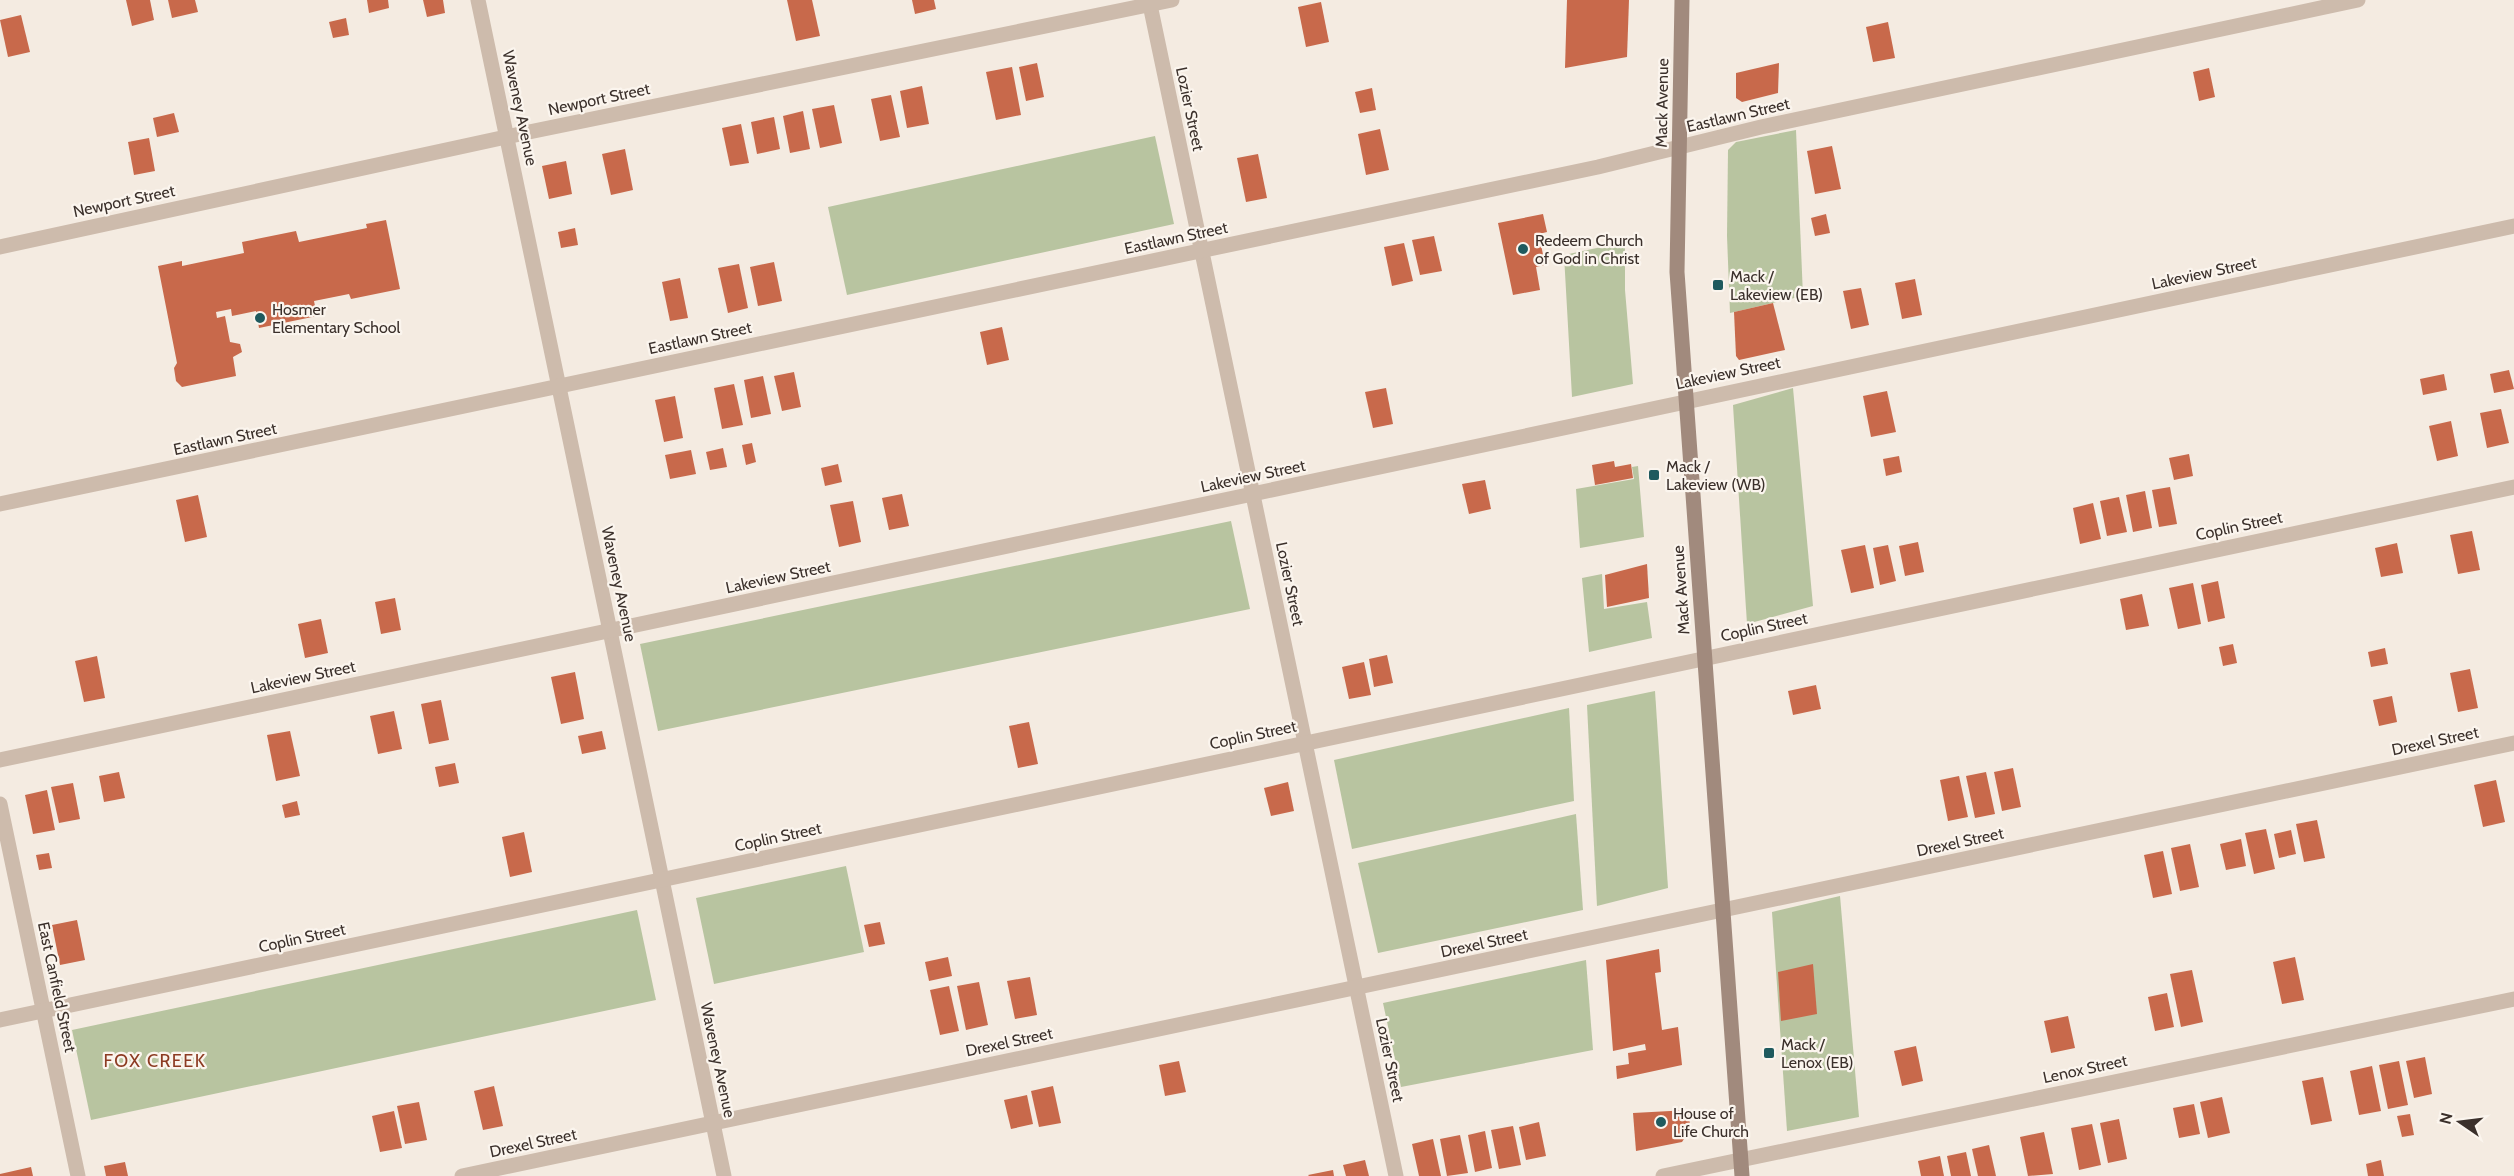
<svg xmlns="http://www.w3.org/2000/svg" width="2514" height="1176" viewBox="0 0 2514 1176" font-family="Cabin,sans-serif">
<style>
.green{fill:#b8c4a0}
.building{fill:#c8694b}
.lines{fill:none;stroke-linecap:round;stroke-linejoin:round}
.street{stroke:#cdbbac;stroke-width:15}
.secondary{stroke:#a18a7d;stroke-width:15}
.poi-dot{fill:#1f5a5e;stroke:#fbf5ee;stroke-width:2}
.labels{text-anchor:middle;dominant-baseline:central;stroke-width:4.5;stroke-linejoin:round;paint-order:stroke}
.street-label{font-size:16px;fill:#3b302b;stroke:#fbf5ee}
.poi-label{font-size:16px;fill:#3b302b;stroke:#fbf5ee;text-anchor:start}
.neighbourhood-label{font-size:18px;letter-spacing:1.5px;fill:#8c3b22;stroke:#fbf5ee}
</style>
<rect width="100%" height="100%" fill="#f4ebe1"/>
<!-- green -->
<g class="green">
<polygon points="1796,130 1803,296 1730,313 1727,236 1728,150 1736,142"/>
<polygon points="1155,136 1174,224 847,295 828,207"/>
<polygon points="1625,242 1625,290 1633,384 1572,397 1564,255"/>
<polygon points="1793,388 1813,606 1747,624 1733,405"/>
<polygon points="1638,466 1644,537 1580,548 1576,489 1634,479 1632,467"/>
<polygon points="1231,521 1250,609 658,731 640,644"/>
<polygon points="1602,574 1604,609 1647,602 1652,638 1589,652 1582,578"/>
<polygon points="1655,691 1668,888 1597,906 1587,705"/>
<polygon points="1569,708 1574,801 1352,849 1334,760"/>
<polygon points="1576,814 1583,910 1378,953 1358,863"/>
<polygon points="846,866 864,952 714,984 696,898"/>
<polygon points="1840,896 1859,1117 1787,1131 1772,912"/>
<polygon points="637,910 656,1000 91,1120 72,1030"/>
<polygon points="1586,960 1593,1050 1401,1087 1383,1003"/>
</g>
<!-- building -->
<g class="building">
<polygon points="126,0 150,0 154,20 132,26"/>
<polygon points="168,0 195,0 198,12 172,18"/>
<polygon points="367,0 388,0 389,8 369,13"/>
<polygon points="423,0 443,0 445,13 427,17"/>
<polygon points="787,0 812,0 820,36 796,41"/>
<polygon points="912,0 934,0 936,9 915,14"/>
<polygon points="1567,0 1629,0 1627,57 1565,68"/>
<polygon points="1321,2 1329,42 1306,47 1298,7"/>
<polygon points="21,15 30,52 8,57 0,20"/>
<polygon points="346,18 349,35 333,38 329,22"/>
<polygon points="1888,22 1895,58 1873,62 1866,27"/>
<polygon points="1037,63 1044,97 1026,101 1019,67"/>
<polygon points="1779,63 1778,93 1742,102 1736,98 1736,73"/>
<polygon points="1012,67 1021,115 996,120 986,72"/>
<polygon points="2209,68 2215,97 2199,101 2193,72"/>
<polygon points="922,86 929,124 907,128 900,91"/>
<polygon points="1372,88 1376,110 1360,113 1355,92"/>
<polygon points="891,95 900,137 880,141 871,99"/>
<polygon points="834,105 842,143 820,148 812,109"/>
<polygon points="803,111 810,149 790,153 783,116"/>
<polygon points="174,113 179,132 157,137 153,118"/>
<polygon points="774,117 780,149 757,154 751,122"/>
<polygon points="741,124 749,163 730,166 722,128"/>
<polygon points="1380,129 1389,170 1366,175 1358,134"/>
<polygon points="149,138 155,171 134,175 128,142"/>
<polygon points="1832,146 1841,189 1815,194 1807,151"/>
<polygon points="625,149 633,190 611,195 602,154"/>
<polygon points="1258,154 1267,198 1246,202 1237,158"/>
<polygon points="566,161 572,194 549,199 542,166"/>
<polygon points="1543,214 1547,232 1539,234 1545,265 1536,267 1540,290 1513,295 1498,223"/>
<polygon points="1826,214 1830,233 1815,236 1811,218"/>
<polygon points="386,220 400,289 351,299 349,294 314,301 317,316 259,328 256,311 232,316 231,309 216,312 217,318 225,316 230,342 240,344 242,352 233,357 236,376 182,387 176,381 174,368 177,363 158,266 182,261 182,266 244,253 242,242 296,231 299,242 367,228 366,224"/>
<polygon points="575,228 578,245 561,248 558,232"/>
<polygon points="1434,236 1442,271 1420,275 1412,240"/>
<polygon points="1404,243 1413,281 1392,286 1384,247"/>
<polygon points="774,262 782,301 758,306 750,267"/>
<polygon points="739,264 748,308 728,313 718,268"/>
<polygon points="680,278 688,318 670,321 662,282"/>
<polygon points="1915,279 1922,315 1902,319 1895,283"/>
<polygon points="1861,288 1869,325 1851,329 1843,291"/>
<polygon points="1773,303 1785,350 1739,360 1736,356 1734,312"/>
<polygon points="1002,327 1009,360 987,365 980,332"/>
<polygon points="2509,370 2514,389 2494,393 2490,374"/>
<polygon points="794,372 801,407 782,411 774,376"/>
<polygon points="2444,374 2447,390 2423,395 2420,379"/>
<polygon points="763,376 771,414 751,418 744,380"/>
<polygon points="734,384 743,425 722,429 714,388"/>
<polygon points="1386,388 1393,424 1373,428 1365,392"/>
<polygon points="1887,391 1896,432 1871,437 1863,396"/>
<polygon points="675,396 683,438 664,442 655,400"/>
<polygon points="2501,409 2509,443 2487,448 2480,413"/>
<polygon points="2451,421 2458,456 2437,461 2429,426"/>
<polygon points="752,443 756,462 746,465 742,445"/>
<polygon points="723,448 727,467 710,470 706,452"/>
<polygon points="691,450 696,474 670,479 665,455"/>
<polygon points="2189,454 2193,476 2174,480 2169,458"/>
<polygon points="1899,456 1902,472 1886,476 1883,459"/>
<polygon points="1614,461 1615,467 1631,464 1633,478 1595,485 1592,465"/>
<polygon points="838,464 842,482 825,486 821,468"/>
<polygon points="1485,480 1491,509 1469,514 1462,484"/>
<polygon points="2170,487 2177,524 2159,527 2152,490"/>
<polygon points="2145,491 2152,528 2133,532 2126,495"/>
<polygon points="902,494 909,526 889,530 882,498"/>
<polygon points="198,495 207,537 185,542 176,500"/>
<polygon points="2119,497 2127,532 2107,536 2100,501"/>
<polygon points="853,501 861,542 839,547 830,505"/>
<polygon points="2093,503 2101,539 2080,544 2073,508"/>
<polygon points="2472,531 2480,570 2458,574 2450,535"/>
<polygon points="1918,542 1924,572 1905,576 1899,546"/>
<polygon points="2397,543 2403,573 2381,577 2375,548"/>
<polygon points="1865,545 1874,588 1851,593 1841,550"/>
<polygon points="1888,545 1896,581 1880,585 1873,548"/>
<polygon points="1647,564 1649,598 1607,607 1605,575"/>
<polygon points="2218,581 2225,618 2208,622 2201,585"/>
<polygon points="2193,583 2201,624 2178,629 2169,588"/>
<polygon points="2142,594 2149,626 2126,630 2120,599"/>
<polygon points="395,598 401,630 381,634 375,602"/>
<polygon points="321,619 328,653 305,658 298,624"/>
<polygon points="2233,644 2237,663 2223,666 2219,647"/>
<polygon points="2385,648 2388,664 2371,667 2368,652"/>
<polygon points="1387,655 1393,683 1374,687 1369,659"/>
<polygon points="97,656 105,698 84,702 75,661"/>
<polygon points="1364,662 1371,695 1349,699 1342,667"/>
<polygon points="2470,669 2478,708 2458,712 2450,673"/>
<polygon points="575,672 584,719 561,724 551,677"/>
<polygon points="1816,685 1821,709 1793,715 1788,691"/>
<polygon points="2392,696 2397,722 2379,726 2373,700"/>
<polygon points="441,700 449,740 429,744 421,704"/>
<polygon points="394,711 402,749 378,754 370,716"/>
<polygon points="1029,722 1038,764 1018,768 1009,726"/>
<polygon points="290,731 300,776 276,781 267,735"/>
<polygon points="602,731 606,749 582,754 578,736"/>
<polygon points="455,763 459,783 439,787 435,767"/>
<polygon points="2013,768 2021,807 2002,811 1994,772"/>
<polygon points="119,772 125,798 104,802 99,776"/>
<polygon points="1986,772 1995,814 1975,818 1966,776"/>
<polygon points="1959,776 1968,817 1948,821 1940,780"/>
<polygon points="2496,780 2505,822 2483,827 2474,785"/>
<polygon points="1288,782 1294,811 1271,816 1264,788"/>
<polygon points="73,783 80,819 59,823 51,787"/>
<polygon points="47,790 55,830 33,834 25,795"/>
<polygon points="297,801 300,815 285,818 282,805"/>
<polygon points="2317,820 2325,858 2304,862 2296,824"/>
<polygon points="2266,829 2275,869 2254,874 2245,833"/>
<polygon points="2291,830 2296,854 2279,858 2274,834"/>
<polygon points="524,832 532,872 510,877 502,837"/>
<polygon points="2241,839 2246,866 2226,870 2220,844"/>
<polygon points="2190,844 2199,887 2180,891 2171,848"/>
<polygon points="2163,851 2172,894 2153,898 2144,855"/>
<polygon points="49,853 52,868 39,870 36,855"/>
<polygon points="77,920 85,960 60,965 52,925"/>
<polygon points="880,922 885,944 869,947 864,925"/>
<polygon points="1659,949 1661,972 1655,973 1662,1030 1678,1027 1682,1065 1617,1079 1616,1066 1629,1064 1628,1053 1646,1050 1645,1044 1613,1051 1606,960"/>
<polygon points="948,957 952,976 929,981 925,962"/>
<polygon points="2295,957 2304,1000 2282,1004 2273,962"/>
<polygon points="1813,964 1817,1014 1781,1021 1778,972"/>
<polygon points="2192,970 2203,1022 2181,1027 2170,974"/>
<polygon points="1030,977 1037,1015 1015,1019 1007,981"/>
<polygon points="979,982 988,1025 966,1030 957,986"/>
<polygon points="949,986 959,1031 940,1035 930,990"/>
<polygon points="2167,993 2174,1027 2155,1031 2148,997"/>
<polygon points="2068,1016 2075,1048 2051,1053 2044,1021"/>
<polygon points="1916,1046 1923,1081 1902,1086 1894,1051"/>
<polygon points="2425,1057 2432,1094 2414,1098 2406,1061"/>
<polygon points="1179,1061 1186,1092 1165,1096 1159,1065"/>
<polygon points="2399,1061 2408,1105 2388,1109 2379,1065"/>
<polygon points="2372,1066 2381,1111 2359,1115 2350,1071"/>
<polygon points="2323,1077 2332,1121 2311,1125 2302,1081"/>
<polygon points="494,1086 503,1126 483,1130 474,1091"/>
<polygon points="1053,1086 1061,1123 1039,1127 1031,1091"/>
<polygon points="1027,1095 1033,1124 1011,1129 1004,1100"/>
<polygon points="2222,1097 2230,1133 2208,1138 2200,1102"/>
<polygon points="419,1102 427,1140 405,1144 397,1106"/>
<polygon points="2194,1104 2200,1134 2179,1138 2173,1108"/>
<polygon points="1689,1110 1690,1130 1682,1142 1636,1151 1633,1113"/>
<polygon points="394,1111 402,1148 380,1152 372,1116"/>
<polygon points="2410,1114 2414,1135 2402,1137 2397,1116"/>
<polygon points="2119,1119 2127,1159 2108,1163 2100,1123"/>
<polygon points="1539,1122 1546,1156 1526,1160 1519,1127"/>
<polygon points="2092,1124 2101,1165 2079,1170 2071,1128"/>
<polygon points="1513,1126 1521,1165 1499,1169 1491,1130"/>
<polygon points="1485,1131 1492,1168 1475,1172 1468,1135"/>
<polygon points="2044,1132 2053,1174 2028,1176 2020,1137"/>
<polygon points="1460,1135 1468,1173 1447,1176 1440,1139"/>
<polygon points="1433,1139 1441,1176 1419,1176 1412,1144"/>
<polygon points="1989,1145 1996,1176 1978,1176 1972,1149"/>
<polygon points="1966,1152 1971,1176 1951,1176 1947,1156"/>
<polygon points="1940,1156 1944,1176 1921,1176 1918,1161"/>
<polygon points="1365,1160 1369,1176 1346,1176 1343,1165"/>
<polygon points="2381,1160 2384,1176 2368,1176 2366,1164"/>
<polygon points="125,1162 128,1176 106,1176 104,1166"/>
<polygon points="31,1167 33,1176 0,1176 0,1174"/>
<polygon points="1333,1170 1334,1176 1309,1176 1308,1175"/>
</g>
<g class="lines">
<!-- street -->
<g class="street">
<polyline points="478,0 724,1176"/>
<polyline points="1149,0 1396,1176"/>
<polyline points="0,247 529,132 1172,0"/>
<polyline points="0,504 1598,167 1761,127 2358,0"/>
<polyline points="0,760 2514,226"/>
<polyline points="0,804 78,1176"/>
<polyline points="0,1020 2514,487"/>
<polyline points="462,1176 2514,743"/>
<polyline points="1663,1176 2514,999"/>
</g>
<!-- secondary -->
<polyline class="secondary" points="1682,0 1677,272 1742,1176"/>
</g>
<!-- markers -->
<g class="poi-dot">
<circle cx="1523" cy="249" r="6"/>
<rect x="1712" y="279" width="12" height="12" rx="3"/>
<circle cx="260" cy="318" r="6"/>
<rect x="1648" y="469" width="12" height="12" rx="3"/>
<rect x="1763" y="1047" width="12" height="12" rx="3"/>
<circle cx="1661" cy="1122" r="6"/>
</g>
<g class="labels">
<!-- street labels -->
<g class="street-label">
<text transform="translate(599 99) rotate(-12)">Newport Street</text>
<text transform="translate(1662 103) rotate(-89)">Mack Avenue</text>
<text transform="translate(520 108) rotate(78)">Waveney Avenue</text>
<text transform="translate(1190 109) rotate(78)">Lozier Street</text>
<text transform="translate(1738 115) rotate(-13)">Eastlawn Street</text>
<text transform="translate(124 201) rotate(-12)">Newport Street</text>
<text transform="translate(1176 238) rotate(-12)">Eastlawn Street</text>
<text transform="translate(2204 273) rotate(-12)">Lakeview Street</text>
<text transform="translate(700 338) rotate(-12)">Eastlawn Street</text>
<text transform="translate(1728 373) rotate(-12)">Lakeview Street</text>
<text transform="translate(225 439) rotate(-12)">Eastlawn Street</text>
<text transform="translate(1253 476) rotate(-12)">Lakeview Street</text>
<text transform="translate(2239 526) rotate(-12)">Coplin Street</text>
<text transform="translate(778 577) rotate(-12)">Lakeview Street</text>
<text transform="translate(619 584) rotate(78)">Waveney Avenue</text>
<text transform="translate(1290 584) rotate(78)">Lozier Street</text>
<text transform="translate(1681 590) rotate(-94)">Mack Avenue</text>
<text transform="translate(1764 627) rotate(-12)">Coplin Street</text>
<text transform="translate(303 677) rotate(-12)">Lakeview Street</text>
<text transform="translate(1253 735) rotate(-12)">Coplin Street</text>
<text transform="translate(2435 741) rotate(-12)">Drexel Street</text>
<text transform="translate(778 837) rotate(-12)">Coplin Street</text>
<text transform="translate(1960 842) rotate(-12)">Drexel Street</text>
<text transform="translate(302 938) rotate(-12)">Coplin Street</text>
<text transform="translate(1484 943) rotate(-12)">Drexel Street</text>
<text transform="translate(57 987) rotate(78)">East Canfield Street</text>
<text transform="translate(1009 1042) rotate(-12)">Drexel Street</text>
<text transform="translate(718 1060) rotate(78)">Waveney Avenue</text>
<text transform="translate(1390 1060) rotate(78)">Lozier Street</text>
<text transform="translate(2085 1069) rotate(-12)">Lenox Street</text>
<text transform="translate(533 1143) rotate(-12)">Drexel Street</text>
</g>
<!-- poi labels -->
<g class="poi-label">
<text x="1535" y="240">Redeem Church<tspan x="1535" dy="18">of God in Christ</tspan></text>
<text x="1730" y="276">Mack /<tspan x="1730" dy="18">Lakeview (EB)</tspan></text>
<text x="272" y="309">Hosmer<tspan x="272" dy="18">Elementary School</tspan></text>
<text x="1666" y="466">Mack /<tspan x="1666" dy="18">Lakeview (WB)</tspan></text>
<text x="1781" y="1044">Mack /<tspan x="1781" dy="18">Lenox (EB)</tspan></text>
<text x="1673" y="1113">House of<tspan x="1673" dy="18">Life Church</tspan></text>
</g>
<!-- neighbourhood labels -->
<g class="neighbourhood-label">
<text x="155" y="1061">FOX CREEK</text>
</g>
</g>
<!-- north arrow -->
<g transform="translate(2460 1122) rotate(284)" stroke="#fbf5ee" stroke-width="4.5" paint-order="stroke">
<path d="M0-4.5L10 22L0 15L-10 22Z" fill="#3b302b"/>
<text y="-9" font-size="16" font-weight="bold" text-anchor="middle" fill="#3b302b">N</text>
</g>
</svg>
